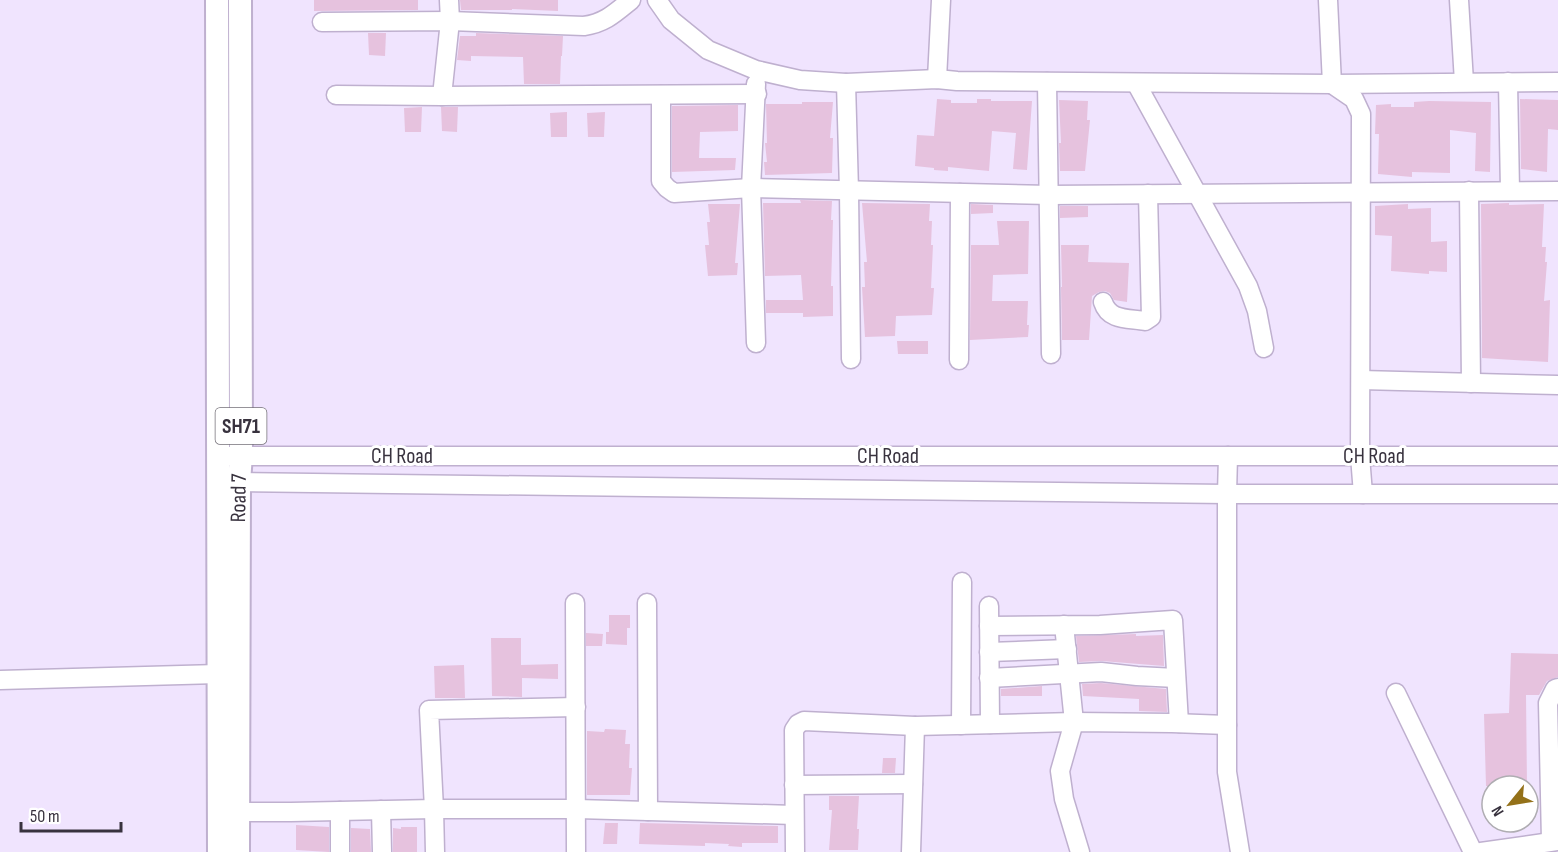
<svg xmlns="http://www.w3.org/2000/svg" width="1558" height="852" viewBox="0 0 1558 852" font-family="'Sofia Sans Condensed',sans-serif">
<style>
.building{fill:#e6c2de}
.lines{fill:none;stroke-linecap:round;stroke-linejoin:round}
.minor-casing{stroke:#bfb0cf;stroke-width:21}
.major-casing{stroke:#bfb0cf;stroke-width:26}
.minor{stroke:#fff;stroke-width:18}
.major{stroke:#fff;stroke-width:22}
.labels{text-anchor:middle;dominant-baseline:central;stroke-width:6;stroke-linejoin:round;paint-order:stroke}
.shield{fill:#fff;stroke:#747078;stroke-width:1.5}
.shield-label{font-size:21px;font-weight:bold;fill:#38323e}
.street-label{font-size:22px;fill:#38323e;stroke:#fff}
</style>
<rect width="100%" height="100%" fill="#f0e4fe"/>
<!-- building -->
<g class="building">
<polygon points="314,0 418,0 418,10 314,11"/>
<polygon points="460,0 558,0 558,11 512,9 512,10 461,10"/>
<polygon points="368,33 386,33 385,56 369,55"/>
<polygon points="476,33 563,36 562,56 561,56 560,84 524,84 523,57 471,56 471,61 457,60 460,36 476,36"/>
<polygon points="937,99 951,100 951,103 977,103 977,99 991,99 991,101 1032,101 1027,170 1013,169 1016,133 992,131 989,171 948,167 948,171 934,170 934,168 915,166 917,135 934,136"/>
<polygon points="1520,99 1558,100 1558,130 1548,129 1547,172 1521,169"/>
<polygon points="1059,100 1088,101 1087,120 1090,120 1085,171 1060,171 1059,143 1061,143"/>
<polygon points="1429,101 1491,102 1490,172 1475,171 1476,133 1450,130 1450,173 1412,172 1412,177 1378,174 1379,134 1375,134 1376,105 1391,104 1391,107 1414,107 1414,102"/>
<polygon points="802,102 833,102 830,138 833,138 832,173 765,175 764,162 767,162 765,143 767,143 766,104 802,104"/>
<polygon points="738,105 738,131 700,132 699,158 736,158 735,170 672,172 672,106"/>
<polygon points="422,107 421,132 405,132 404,108"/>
<polygon points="441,107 458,107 457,132 442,131"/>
<polygon points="567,112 567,137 551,137 550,113"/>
<polygon points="605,112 604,137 588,137 587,113"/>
<polygon points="800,200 832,201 831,220 833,220 831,286 833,286 833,316 803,317 803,313 766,313 766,300 803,300 801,275 765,276 763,203 801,203"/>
<polygon points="862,203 930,204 929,221 932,221 931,245 933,245 931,288 934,288 932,315 896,316 895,336 865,337 862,287 865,287 864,262 867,262"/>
<polygon points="1509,203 1509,205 1544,204 1542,247 1546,247 1545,262 1547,262 1544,301 1550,300 1548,362 1482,358 1481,204"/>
<polygon points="708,204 740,204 735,263 738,263 737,275 708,276 705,245 709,245 707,222 710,222"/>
<polygon points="971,204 993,205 993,213 971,214"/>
<polygon points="1408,204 1408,209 1431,208 1431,242 1447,241 1447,272 1429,271 1429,274 1391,271 1392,236 1375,235 1375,206"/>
<polygon points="1060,206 1088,206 1088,217 1060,218"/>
<polygon points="997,221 1029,221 1028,274 993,275 992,301 1028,301 1027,325 1029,325 1028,337 970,340 971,245 999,245"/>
<polygon points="1061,245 1089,245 1088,262 1129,263 1127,302 1114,300 1110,293 1105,291 1099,292 1092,296 1089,340 1062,340 1061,287 1062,287"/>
<polygon points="897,341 928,341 928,354 898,354"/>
<polygon points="609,615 630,615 630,628 627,628 627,645 606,644 606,632 609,632"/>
<polygon points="586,633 603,634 602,646 586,646"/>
<polygon points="1136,634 1136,636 1163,635 1164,666 1102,661 1079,662 1076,636"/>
<polygon points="491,638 521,638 521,665 558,664 558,679 522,678 522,697 492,696"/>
<polygon points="1511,653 1558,654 1558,677 1547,681 1539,695 1526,695 1527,786 1486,786 1484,714 1509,713"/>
<polygon points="464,665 465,698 435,698 434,666"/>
<polygon points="1101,683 1166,689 1167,712 1139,711 1139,699 1083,696 1082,684"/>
<polygon points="1042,686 1042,696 1001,696 1001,689"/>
<polygon points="605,729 626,730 625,744 630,744 629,768 632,768 630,795 587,795 587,731 604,732"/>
<polygon points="883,758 896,758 895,773 882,773"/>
<polygon points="829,796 859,796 857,829 859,829 858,850 829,850 832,810 829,810"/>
<polygon points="605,823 618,823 617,844 603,844"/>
<polygon points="640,823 778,826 778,843 742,843 742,847 728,846 729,844 705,843 705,846 639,844"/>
<polygon points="296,825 329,827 329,852 296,850"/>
<polygon points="401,827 417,827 417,852 393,852 393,828 401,829"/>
<polygon points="351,828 370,829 371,852 351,852"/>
</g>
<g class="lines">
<!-- minor casing -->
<g class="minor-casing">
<g id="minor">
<polyline points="657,0 671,20 708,50 756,70 800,80 846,83 937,79 957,81 1332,84 1558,82"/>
<polyline points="1328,0 1332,84 1354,99 1361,114 1360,456 1363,494"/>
<polyline points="1459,0 1464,82"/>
<path d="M322,22L450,21L584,26C605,23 615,13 631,0"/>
<polyline points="937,79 941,0"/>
<polyline points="1047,82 1051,354"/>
<polyline points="1508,82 1510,191"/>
<polyline points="846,83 849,191 851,359"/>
<polyline points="1136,83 1248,286 1257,311 1264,348"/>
<polyline points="336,95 442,96 757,94"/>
<polyline points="661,95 661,181 667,188 674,193 751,188 1050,195 1558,191"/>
<polyline points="442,96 450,21 449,0"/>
<polyline points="1469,191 1471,383"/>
<path d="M1103,302C1109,321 1128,318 1145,321L1151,317L1148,194"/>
<polyline points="756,343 751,188 756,84"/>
<polyline points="959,360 960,193"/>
<polyline points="1361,380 1558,385"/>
<polyline points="228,456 1558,456"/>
<polyline points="1228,456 1227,494 1227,772 1240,852"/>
<polyline points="228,482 1227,494 1558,494"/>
<polyline points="575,603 576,852"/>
<polyline points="647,603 648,811"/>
<polyline points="989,606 990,724"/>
<polyline points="1064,625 1074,722 1060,771 1064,799 1080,852"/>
<polyline points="989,626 1100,625 1173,620 1179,723"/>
<polyline points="989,652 1067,649"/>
<polyline points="989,678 1101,672 1137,676 1176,678"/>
<polyline points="0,680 218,674"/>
<polyline points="1396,693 1473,852"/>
<polyline points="961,725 962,582"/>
<polyline points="794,785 913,784"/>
<polyline points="381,810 382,852"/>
<polyline points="238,812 291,812 434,809 429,710 576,707"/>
<polyline points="1551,841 1548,703 1555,689 1558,688"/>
<polyline points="340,852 340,811"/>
<polyline points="435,852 434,809 577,809 794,815"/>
<polyline points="795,852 794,730 798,724 804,721 915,726 1074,722 1172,723 1227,725"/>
<polyline points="911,852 915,726"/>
<polyline points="1481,852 1558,841"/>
</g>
</g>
<!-- major casing -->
<g class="major-casing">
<g id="major">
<polyline points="217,0 219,852"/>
<polyline points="238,852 239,482 241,455 240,0"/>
</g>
</g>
<!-- minor -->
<use href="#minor" class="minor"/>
<!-- major -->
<use href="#major" class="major"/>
</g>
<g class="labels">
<!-- shield labels -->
<rect class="shield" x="215.5" y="408" width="51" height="36" rx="4.5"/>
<g class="shield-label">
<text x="241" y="426">SH71</text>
</g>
<!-- street labels -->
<g class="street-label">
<text x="402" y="456">CH Road</text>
<text x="888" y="456">CH Road</text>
<text x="1374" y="456">CH Road</text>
<text transform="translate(239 498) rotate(-89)">Road 7</text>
</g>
</g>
<!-- north arrow -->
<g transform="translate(1510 804) rotate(240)"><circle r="28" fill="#ffffff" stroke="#afadb2" stroke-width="1.5"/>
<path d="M0-4.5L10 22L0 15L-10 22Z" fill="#947119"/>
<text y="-9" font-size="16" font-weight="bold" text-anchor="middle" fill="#38323e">N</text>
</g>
<!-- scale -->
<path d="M21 822v9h100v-9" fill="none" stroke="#38323e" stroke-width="3"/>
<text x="30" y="822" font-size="18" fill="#38323e" stroke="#ffffff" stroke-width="4.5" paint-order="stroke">50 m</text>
</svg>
